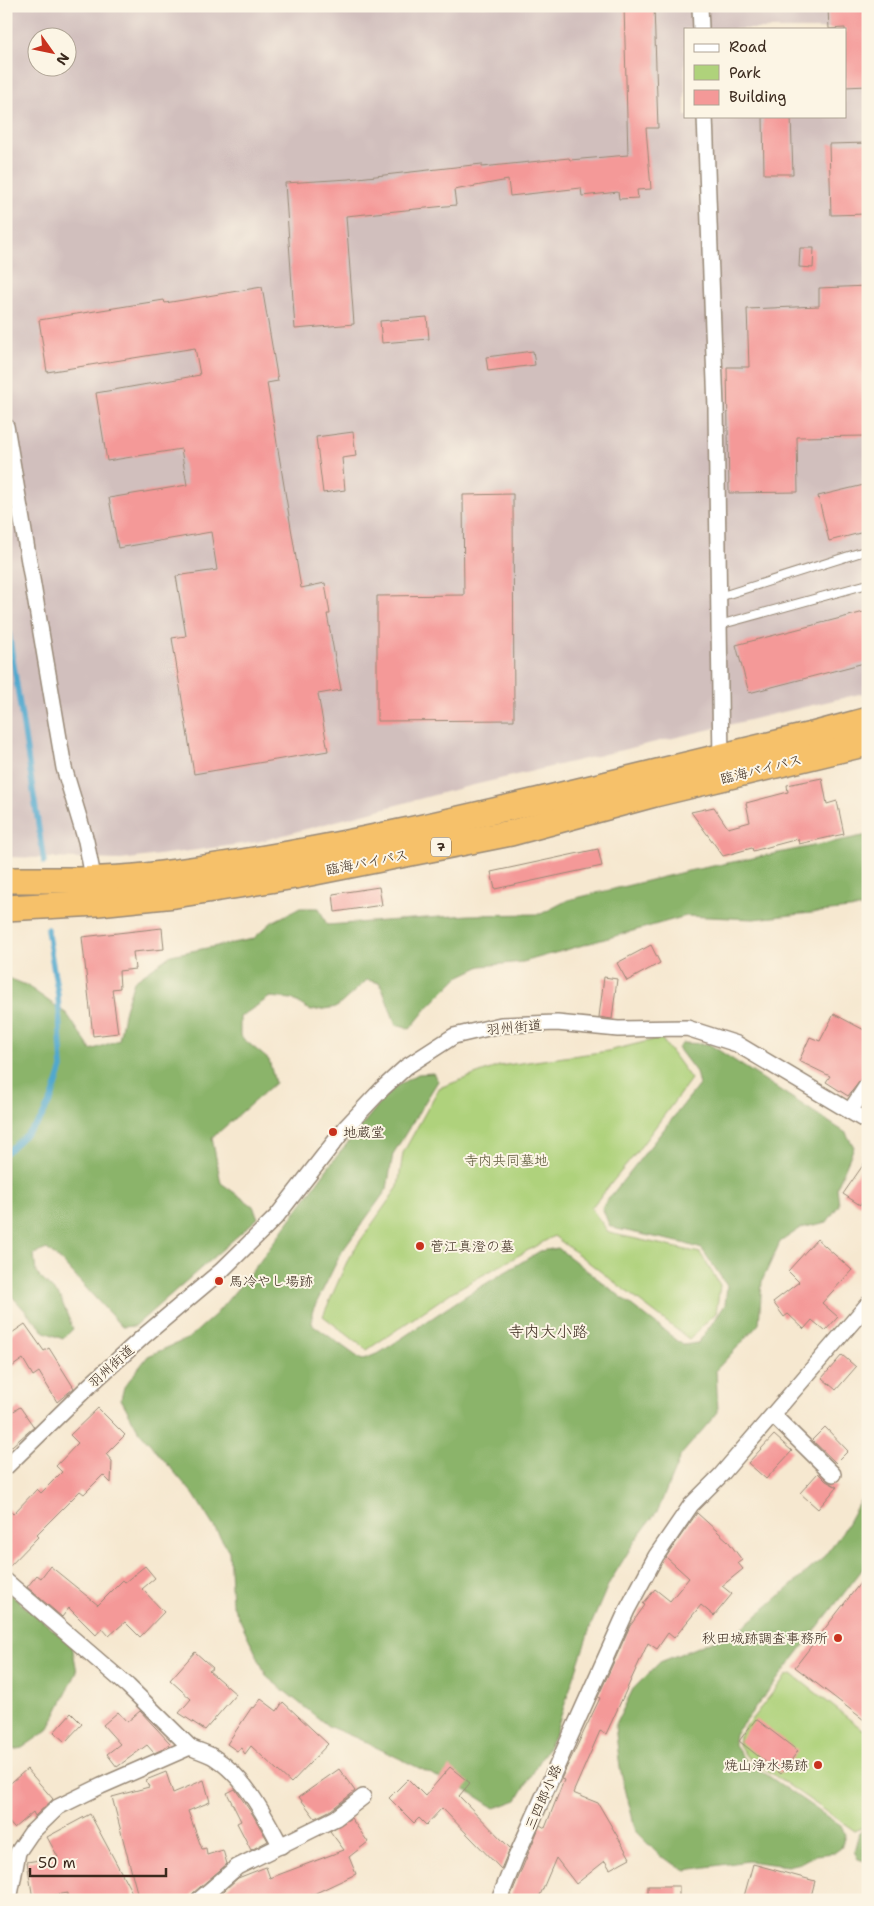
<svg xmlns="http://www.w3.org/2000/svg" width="874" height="1906" viewBox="0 0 874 1906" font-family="'Shantell Sans','Klee One',sans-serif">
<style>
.industrial{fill:#d1bfbd;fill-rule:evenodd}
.green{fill:#afd27b;stroke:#757e4c}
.forest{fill:#8bb46b;stroke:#636f44}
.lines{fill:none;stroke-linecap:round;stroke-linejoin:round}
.stream{stroke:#51a8ce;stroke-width:5.5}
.building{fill:#f49998}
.service-casing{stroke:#988977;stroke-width:10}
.minor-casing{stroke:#988977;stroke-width:18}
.trunk-casing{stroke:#988977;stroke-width:28}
.service{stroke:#fff;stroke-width:8}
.minor{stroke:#fff;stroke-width:15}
.trunk{stroke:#f6c16b;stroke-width:25}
.poi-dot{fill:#c8321e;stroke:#fcf5e5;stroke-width:2}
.labels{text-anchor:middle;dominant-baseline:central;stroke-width:4;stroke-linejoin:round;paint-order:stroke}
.shield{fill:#fcf5e5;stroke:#75675a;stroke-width:1}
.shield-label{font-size:12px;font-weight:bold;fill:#3b2a1e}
.street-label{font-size:14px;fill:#3b2a1e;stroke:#fcf5e5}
.poi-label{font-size:14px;fill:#3b2a1e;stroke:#fcf5e5;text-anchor:start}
.park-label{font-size:14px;fill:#585435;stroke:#fcf5e5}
.quarter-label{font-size:16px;fill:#3b2a1e;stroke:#fcf5e5}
</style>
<rect width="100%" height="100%" fill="#fcf5e5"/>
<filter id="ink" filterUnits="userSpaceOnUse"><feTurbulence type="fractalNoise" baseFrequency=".02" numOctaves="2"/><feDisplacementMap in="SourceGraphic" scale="10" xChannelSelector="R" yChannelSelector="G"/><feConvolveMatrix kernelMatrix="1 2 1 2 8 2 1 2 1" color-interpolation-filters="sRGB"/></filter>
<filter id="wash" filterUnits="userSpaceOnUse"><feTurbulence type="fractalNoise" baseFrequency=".0096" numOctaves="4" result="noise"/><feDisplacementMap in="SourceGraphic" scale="20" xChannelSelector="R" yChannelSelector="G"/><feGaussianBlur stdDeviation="1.12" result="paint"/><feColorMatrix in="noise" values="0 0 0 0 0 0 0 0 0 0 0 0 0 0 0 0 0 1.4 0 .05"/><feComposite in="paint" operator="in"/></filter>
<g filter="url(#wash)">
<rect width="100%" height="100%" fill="#f6e8d0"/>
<!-- industrial -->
<path class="industrial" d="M6,6H868V692L457,789L257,842L121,860L6,857ZM685,29H845V116H685ZM38,38H68V68H38Z"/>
<!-- green -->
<g class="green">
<polygon points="661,1038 691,1079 633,1157 591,1208 609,1233 700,1253 720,1285 716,1313 689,1339 554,1236 452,1292 367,1350 323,1316 349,1257 398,1187 403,1153 439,1088 499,1066 608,1051"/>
<polygon points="792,1674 862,1729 868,1730 868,1825 855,1831 746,1756 738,1743 739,1735 786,1676"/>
</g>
<!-- forest -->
<g class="forest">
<polygon points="868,835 868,907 754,919 686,916 523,962 481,966 458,977 428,1007 410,1029 396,1025 380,983 367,980 337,1007 311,1011 292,999 270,997 240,1017 240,1036 269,1060 275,1083 212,1138 221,1183 253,1206 258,1218 135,1326 122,1327 63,1263 47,1249 34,1254 36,1273 60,1297 73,1329 63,1339 45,1332 6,1290 6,977 26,985 67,1014 91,1050 119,1040 125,1009 134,981 171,955 253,939 272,922 300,908 319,908 327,925 469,915 541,914 568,900 688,871"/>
<polygon points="683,1043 709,1044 846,1133 854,1147 837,1187 839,1205 827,1222 801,1228 780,1242 762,1281 759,1324 716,1370 718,1412 681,1455 658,1510 635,1541 609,1583 591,1625 554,1737 517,1800 495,1808 473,1794 359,1739 328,1726 267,1677 232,1603 229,1551 194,1495 138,1430 121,1399 124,1387 148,1356 189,1338 216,1314 258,1264 333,1161 391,1089 418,1074 433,1073 438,1081 393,1154 387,1189 341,1253 312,1312 312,1324 362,1360 381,1352 462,1298 540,1251 558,1248 683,1345 698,1343 725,1305 727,1286 702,1249 683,1243 617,1229 609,1225 602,1207 699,1085 696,1072 678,1048"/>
<polygon points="868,1494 868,1566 865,1566 735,1734 734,1744 744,1759 842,1827 845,1835 841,1848 834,1853 815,1855 800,1863 787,1866 748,1861 686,1870 660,1856 636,1832 620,1768 615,1726 633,1689 660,1662 740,1630 822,1559 842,1533 861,1499"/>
<polygon points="6,1591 72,1645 77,1672 48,1730 22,1748 6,1751"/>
<polygon points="868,1828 868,1862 858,1859 854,1851 859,1833"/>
</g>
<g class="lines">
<!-- stream -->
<g class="stream">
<polyline points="6,614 44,862"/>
<polyline points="6,1153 39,1122 52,1098 62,1068 58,995 47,929"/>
</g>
</g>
<g id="blocks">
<!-- building -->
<g class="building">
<polygon points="624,6 654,6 658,128 646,128 651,189 637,190 638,198 619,199 618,192 582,196 581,188 510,196 508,180 454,190 456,205 346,216 354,324 295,329 285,183 349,179 482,164 482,167 569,158 570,160 628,155"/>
<polygon points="868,6 868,86 845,87 845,28 829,29 828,8"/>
<polygon points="763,116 791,116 793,174 764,174"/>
<polygon points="868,143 868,214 831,215 829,144"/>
<polygon points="800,248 814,248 813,268 799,267"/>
<polygon points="868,286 868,436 797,437 798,492 729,493 727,367 749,367 747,309 819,306 819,288"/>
<polygon points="262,287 278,381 267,383 301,588 325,583 330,614 327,614 341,690 318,694 328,751 194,774 172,638 186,636 176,576 217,570 211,532 118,548 109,498 187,485 181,449 107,461 96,393 200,375 195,348 47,372 39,320 164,300 165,303"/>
<polygon points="427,317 429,339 382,343 380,321"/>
<polygon points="533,351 535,365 488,371 486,357"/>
<polygon points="353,432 356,456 342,458 345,490 323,493 316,437"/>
<polygon points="868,484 868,531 829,541 818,496"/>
<polygon points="513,494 514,720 377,721 377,596 464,595 463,495"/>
<polygon points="868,611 868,662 749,693 736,645"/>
<polygon points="822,778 827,804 837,801 844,834 799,844 798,839 753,851 752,848 723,856 691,812 714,807 728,828 750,822 746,803 788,792 787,785"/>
<polygon points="598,849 602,866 495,889 491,872"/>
<polygon points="379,887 382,905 335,912 333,894"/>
<polygon points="162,928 164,949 133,952 135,969 119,971 120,988 112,989 118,1033 93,1036 82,937"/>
<polygon points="651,945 660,963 627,981 617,963"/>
<polygon points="604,977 617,979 612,1019 599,1017"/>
<polygon points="834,1014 868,1032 868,1071 848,1096 826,1082 830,1076 799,1061 810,1037 820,1041"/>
<polygon points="868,1158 868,1194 860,1205 843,1194"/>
<polygon points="817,1239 852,1270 822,1303 838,1317 825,1331 812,1320 804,1329 788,1314 784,1317 773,1302 799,1282 788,1271"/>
<polygon points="25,1324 44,1351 49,1348 74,1388 57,1402 39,1372 33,1376 23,1359 6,1371 6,1337"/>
<polygon points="842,1355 856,1367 836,1390 822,1378"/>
<polygon points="20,1407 34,1427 6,1451 6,1416"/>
<polygon points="98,1408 125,1435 106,1454 112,1461 111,1483 103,1475 84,1494 80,1491 36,1535 38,1537 6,1570 6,1507 13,1514 37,1489 41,1493 62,1472 56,1466 78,1443 70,1435"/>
<polygon points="825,1427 848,1451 836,1463 812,1440"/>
<polygon points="774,1435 792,1451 766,1479 748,1463"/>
<polygon points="818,1473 826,1481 837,1487 818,1509 800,1493"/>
<polygon points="697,1513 728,1541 742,1560 738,1563 743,1569 722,1586 732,1594 714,1616 701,1605 674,1638 668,1633 657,1649 648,1643 606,1734 600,1731 573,1793 598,1803 630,1858 610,1869 605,1861 576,1884 556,1858 538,1900 509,1900 540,1825 545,1828 564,1780 561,1779 600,1698 598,1697 630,1626 645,1605 643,1604 655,1589 670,1601 689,1578 666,1557"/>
<polygon points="50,1566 98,1605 123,1580 125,1582 145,1566 155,1578 142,1589 164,1612 140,1637 125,1622 109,1636 102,1628 96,1635 69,1608 62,1617 27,1587 37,1575 41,1578"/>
<polygon points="868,1573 868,1723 795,1667"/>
<polygon points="195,1652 213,1668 209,1671 236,1694 205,1730 179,1713 191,1699 170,1680"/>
<polygon points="261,1699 277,1711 283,1702 328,1744 291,1783 251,1746 245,1754 241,1748 237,1751 227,1744 252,1707 254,1708"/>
<polygon points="140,1711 170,1743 163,1749 154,1753 147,1745 117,1767 107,1754 120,1744 103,1725 118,1712 127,1722"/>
<polygon points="71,1713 82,1724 65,1742 54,1732"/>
<polygon points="756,1719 798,1751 781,1774 739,1741"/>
<polygon points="450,1767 470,1783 459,1796 510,1848 501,1869 442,1808 426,1825 419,1818 414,1823 389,1798 408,1779 425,1796"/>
<polygon points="27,1769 53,1799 35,1816 33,1812 14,1828 6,1819 6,1787"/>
<polygon points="339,1769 355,1791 331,1810 315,1818 299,1797"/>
<polygon points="166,1772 173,1793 204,1780 210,1802 188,1811 202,1849 206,1848 207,1855 223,1850 227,1864 193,1893 190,1900 139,1900 112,1797 149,1787 146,1780"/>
<polygon points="235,1789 253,1815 268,1841 251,1850 237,1823 241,1821 227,1793"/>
<polygon points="90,1814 136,1900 68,1900 68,1893 33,1899 27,1862 58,1857 47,1837"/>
<polygon points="351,1818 368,1842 349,1857 356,1874 301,1900 214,1900 238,1878 266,1867 270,1878 344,1850 330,1831"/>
<polygon points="753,1864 815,1881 810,1900 743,1900"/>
<rect x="648" y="1886" width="31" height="14"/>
</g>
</g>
</g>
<g filter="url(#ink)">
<use href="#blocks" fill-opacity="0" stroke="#988977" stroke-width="1"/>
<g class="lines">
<!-- service casing -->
<g class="service-casing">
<g id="service">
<polyline points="719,597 868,550"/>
<polyline points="719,625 868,584"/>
</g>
</g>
<!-- minor casing -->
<g class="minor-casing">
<g id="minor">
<polyline points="700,6 701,29"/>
<polyline points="705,116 716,408 721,763"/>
<polyline points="6,426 64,768 86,841 95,887"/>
<polyline points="850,1111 868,1084"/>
<polyline points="773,1415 833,1474"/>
<polyline points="6,1467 89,1386 145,1335 221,1271 276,1217 346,1127 382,1089 406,1067 454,1036 501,1025 557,1023 618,1029 687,1028 737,1044 868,1122"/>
<polyline points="6,1581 128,1686 190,1747 101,1786 58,1807 31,1833 18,1852 9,1900"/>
<path d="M190,1747C198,1751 208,1753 215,1758C246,1778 264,1815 281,1846"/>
<polyline points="199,1900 237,1867 336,1818 363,1797"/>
<polyline points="499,1900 516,1857 627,1610 656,1556 691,1505 721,1475 868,1304"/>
</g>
</g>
<!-- trunk casing -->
<g class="trunk-casing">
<g id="trunk">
<path d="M6,880C53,880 100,881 146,876C371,848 591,786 812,735L868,720"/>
<polyline points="6,908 98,903 175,895 295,876 511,833 655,794 868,743"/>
</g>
</g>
<!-- service -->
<use href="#service" class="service"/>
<!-- minor -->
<use href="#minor" class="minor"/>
<!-- trunk -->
<use href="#trunk" class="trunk"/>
</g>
</g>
<!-- markers -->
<g class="poi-dot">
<circle cx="333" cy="1132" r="5"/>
<circle cx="420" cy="1246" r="5"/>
<circle cx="219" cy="1281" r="5"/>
<circle cx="838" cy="1638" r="5"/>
<circle cx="818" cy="1765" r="5"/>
</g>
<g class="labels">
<!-- shield labels -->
<rect class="shield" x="431" y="837.5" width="20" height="19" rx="4"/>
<g class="shield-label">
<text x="441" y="847">7</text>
</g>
<!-- street labels -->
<g class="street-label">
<text transform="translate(761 769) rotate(-14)">臨海バイパス</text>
<text transform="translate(367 862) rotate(-11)">臨海バイパス</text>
<text transform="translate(514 1027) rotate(-5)">羽州街道</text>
<text transform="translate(111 1366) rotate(-42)">羽州街道</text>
<text transform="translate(543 1797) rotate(-66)">三四郎小路</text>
</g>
<!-- poi labels -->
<g class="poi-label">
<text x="343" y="1132">地蔵堂</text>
<text x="430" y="1246">菅江真澄の墓</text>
<text x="229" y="1281">馬冷やし場跡</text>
<text x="828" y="1638" text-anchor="end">秋田城跡調査事務所</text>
<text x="808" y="1765" text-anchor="end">焼山浄水場跡</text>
</g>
<!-- park labels -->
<g class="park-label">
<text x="506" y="1160">寺内共同墓地</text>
</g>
<!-- quarter labels -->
<g class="quarter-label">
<text x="548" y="1331">寺内大小路</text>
</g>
</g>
<!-- margin -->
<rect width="874" height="1906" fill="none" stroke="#fcf5e5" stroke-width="25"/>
<!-- legend -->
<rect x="684" y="28" width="162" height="90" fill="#fcf5e5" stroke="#afa495"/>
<rect x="694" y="44" width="25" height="8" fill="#ffffff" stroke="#afa495"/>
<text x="729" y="52" font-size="15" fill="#3b2a1e">Road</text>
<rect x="694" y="65" width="25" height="15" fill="#afd27b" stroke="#afa495"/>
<text x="729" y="78" font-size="15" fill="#3b2a1e">Park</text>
<rect x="694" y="90" width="25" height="15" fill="#f49998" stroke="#afa495"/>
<text x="729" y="102" font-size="15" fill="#3b2a1e">Building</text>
<!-- north arrow -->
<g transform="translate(52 52) rotate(123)"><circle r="24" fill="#fcf5e5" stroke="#afa495"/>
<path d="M0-4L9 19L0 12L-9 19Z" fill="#c8321e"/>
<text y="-8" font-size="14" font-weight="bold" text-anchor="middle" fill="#3b2a1e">N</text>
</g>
<!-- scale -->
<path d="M30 1868v8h136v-8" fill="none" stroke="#3b2a1e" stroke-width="2.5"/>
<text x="38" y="1868" font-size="15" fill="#3b2a1e" stroke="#fcf5e5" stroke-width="4" paint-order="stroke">50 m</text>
</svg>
